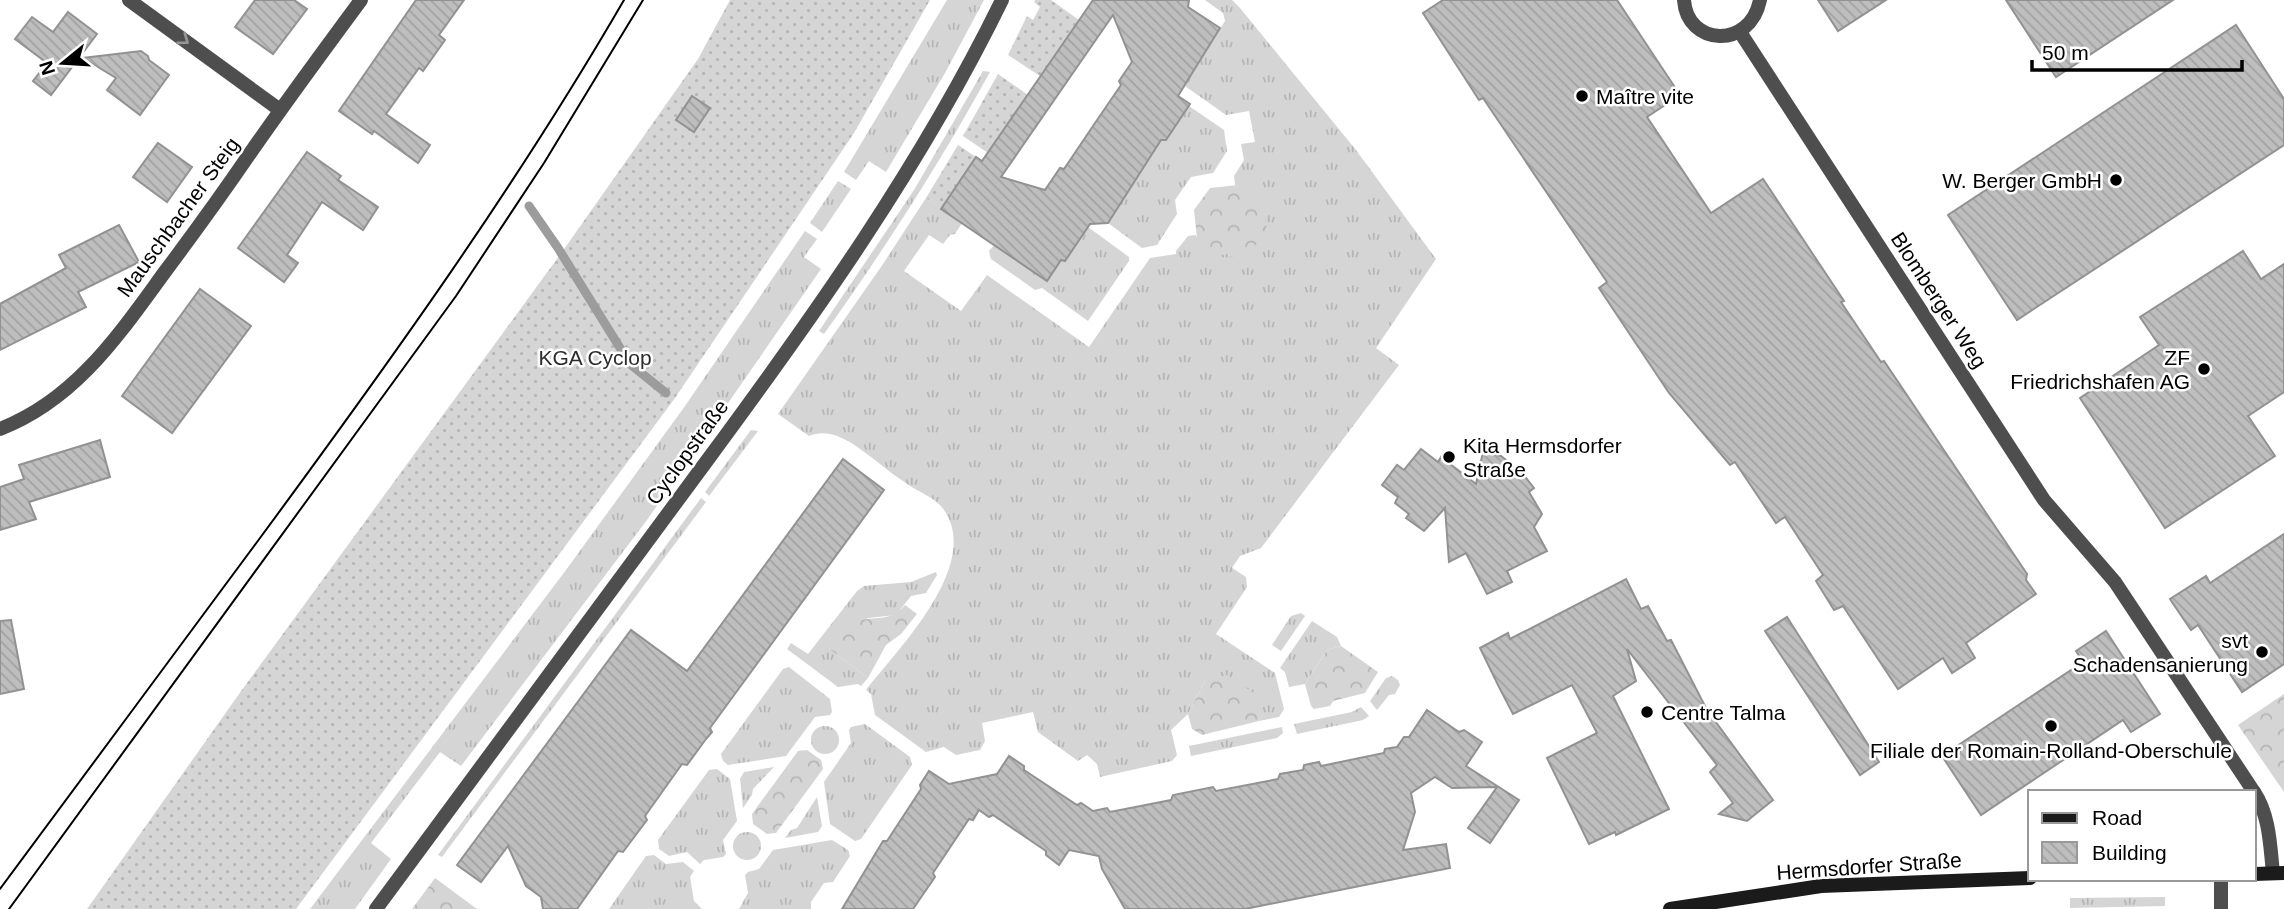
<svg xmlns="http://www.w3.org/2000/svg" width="2284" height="909" viewBox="0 0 2284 909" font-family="Helvetica,sans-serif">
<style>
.grass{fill:url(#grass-tufts)}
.forest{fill:url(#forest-crowns)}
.garden{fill:url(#garden-dots)}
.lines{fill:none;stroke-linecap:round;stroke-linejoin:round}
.stream{stroke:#9c9c9c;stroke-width:9}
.building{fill:url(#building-back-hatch);stroke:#929292;stroke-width:2;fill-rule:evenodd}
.minor{stroke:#4e4e4e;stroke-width:14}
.secondary{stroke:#1b1b1b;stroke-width:14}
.tram{stroke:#000;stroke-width:2}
.oneway{stroke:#959595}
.poi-dot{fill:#000;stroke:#fff;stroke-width:2.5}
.labels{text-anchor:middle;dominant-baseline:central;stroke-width:5;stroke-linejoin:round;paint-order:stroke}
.poi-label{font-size:21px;fill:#000;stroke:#fff;text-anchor:start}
.street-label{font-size:21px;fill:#000;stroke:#fff}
.park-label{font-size:21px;fill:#2c2c2c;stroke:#fff}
</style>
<defs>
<pattern id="grass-tufts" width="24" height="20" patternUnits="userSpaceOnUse" patternTransform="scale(1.75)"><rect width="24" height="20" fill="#d5d5d5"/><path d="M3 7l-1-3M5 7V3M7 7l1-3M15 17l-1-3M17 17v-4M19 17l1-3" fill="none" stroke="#b5b5b5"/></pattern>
<pattern id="forest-crowns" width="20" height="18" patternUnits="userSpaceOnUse" patternTransform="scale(1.75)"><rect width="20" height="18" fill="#d5d5d5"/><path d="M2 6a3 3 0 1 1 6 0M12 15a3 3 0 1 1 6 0" fill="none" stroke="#b5b5b5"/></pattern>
<pattern id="garden-dots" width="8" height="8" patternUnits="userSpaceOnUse" patternTransform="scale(1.75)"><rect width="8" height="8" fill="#d5d5d5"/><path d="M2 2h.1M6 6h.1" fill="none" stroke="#b5b5b5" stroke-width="1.8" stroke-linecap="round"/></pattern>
<pattern id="building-back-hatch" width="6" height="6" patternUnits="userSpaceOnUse" patternTransform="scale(1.75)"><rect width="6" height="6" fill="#bebebe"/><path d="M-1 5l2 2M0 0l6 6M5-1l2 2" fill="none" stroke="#a2a2a2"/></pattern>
</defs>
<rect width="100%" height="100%" fill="#fff"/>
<!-- grass -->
<g class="grass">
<polygon points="947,0 984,0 945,73 886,172 869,161 856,180 844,172"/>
<path d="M1205,0H1232L1240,8L1356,150L1436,259L1376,348L1399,365L1261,548L1240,556L1232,568L1246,577L1247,587L1216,634L1275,673L1284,709L1279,717L1259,721L1263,715L1205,681L1188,714L1171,730L1177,755L1172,761L1100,777L1097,764L1087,755L1078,761L1038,732L1033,712L982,723L985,741L980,750L956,755L944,747L926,752L875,715L871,694L866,690C898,649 982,565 944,510C936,498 921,493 910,486C898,478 886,469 875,460C856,446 833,426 809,436L778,414L881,267L926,198L962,223L955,234L950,235L943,244L929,235L904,271L961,311L987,275L1089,347L1150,258L1176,254V251L1188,236L1196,235L1197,238L1228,254L1229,257L1264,211H1261L1238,185H1235L1234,176L1244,160L1241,144L1255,142L1249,111L1226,115L1185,86L1225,21L1223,13Z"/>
<path d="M983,71L990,72C940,163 884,250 824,334L819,331L914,190Z"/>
<polygon points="1189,106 1224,130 1227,151 1213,173 1191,177 1175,200 1177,214 1157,245 1142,248 1108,223 1161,140 1166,140"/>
<polygon points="838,181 851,189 822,232 810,223"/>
<polygon points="1088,227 1129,257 1129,261 1088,321 1042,288 1035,290 991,259 989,251 994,245 1047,281 1061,260 1065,260"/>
<polygon points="805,231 817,239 804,257 821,269 647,520 461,766 440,752 371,843 391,859 355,909 310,909 566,570 685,406"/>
<polygon points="751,430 758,431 709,496 705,492"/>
<polygon points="701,498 706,502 442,857 438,855"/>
<polygon points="936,572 937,575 926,593 911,596 896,615 868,618 829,649 868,678 861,686 858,684 838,687 787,649 791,643 808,654 857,591 864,586 911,582"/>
<polygon points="1301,613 1305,616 1281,651 1272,645 1291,616"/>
<polygon points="1312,621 1337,637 1341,646 1327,650 1305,684 1289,687 1285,672 1280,668"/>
<polygon points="789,667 830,699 832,712 830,715 815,717 786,756 728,765 723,761 721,754 783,669"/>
<polygon points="1392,676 1398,680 1400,685 1395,694 1389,695 1377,710 1370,701 1386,678"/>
<polygon points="1361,707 1369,716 1363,720 1297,734 1294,724 1352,712"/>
<polygon points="865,724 910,757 912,765 861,839 855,841 830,824 824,782 851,743 849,730 851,727"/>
<circle cx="825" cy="740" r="14"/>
<polygon points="1282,727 1283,733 1277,738 1191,756 1189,746"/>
<polygon points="774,767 753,789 752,795 743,808 740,779 744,772"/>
<polygon points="717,769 730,779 737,821 723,840 726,854 723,857 704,860 700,864 687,852 669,856 659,849 658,840 709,770"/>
<polygon points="817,797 822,826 818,832 785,838 791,830 797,828"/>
<circle cx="747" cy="846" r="14"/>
<polygon points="832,840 848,850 850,856 833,882 824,883 811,902 811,909 739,909 748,893 745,875 748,872 759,869 773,850"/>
<polygon points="654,855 666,864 683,862 694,871 690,877 694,901 702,909 609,909 646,856"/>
<polygon points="2165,897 2165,906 2070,908 2070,898"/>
</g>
<!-- forest -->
<g class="forest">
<polygon points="1238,185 1260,202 1261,211 1264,211 1267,230 1249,254 1229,257 1228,254 1219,255 1197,238 1194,210 1210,188"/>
<path d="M905,605L917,614L901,634L886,645L868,678L829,649C836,640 842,630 852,624C872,613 888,625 905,605Z"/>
<polygon points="1341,646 1378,672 1365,693 1333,701 1330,706 1314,709 1311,706 1305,684 1327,650"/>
<polygon points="1227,675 1258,696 1263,715 1259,721 1202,735 1192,729 1188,714 1205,681"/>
<polygon points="2284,694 2284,792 2238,725"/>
<polygon points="807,750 821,760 823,769 776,833 767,834 753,824 752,814 798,751"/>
<polygon points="435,878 477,909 412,909"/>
</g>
<!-- garden -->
<g class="garden">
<polygon points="730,0 930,0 854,133 675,398 296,909 87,909 239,694 562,252 698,59"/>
<polygon points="1035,0 1051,0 1079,20 1040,76 1008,55 1027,16 1033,20 1040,7 1034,2"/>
<polygon points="998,74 1028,95 988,153 963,136"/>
<polygon points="958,145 976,157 941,209 926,198"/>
</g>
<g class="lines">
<!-- stream -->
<polyline class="stream" points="529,206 558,248 630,364 666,393"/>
</g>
<!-- building -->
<g class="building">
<polygon points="255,0 294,0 307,9 273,54 235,27"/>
<polygon points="416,0 464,0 439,35 445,40 423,71 419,68 386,114 430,145 418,163 374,131 372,134 339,111"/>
<path d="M1093,0H1189L1188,7L1220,28L1178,96L1190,104L1166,140H1161L1108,223L1090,224L1065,261L1061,260L1047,281L941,209L976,157L982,161ZM1113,15L1132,62L1119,81L1121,85L1093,126L1064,169L1060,168L1045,190L1001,177Z"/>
<polygon points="1443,0 1617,0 1680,95 1647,117 1711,213 1763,179 1844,301 1841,302 1881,362 1884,361 2027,574 2026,580 2036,594 1966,643 1975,658 1952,673 1943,658 1898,689 1843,606 1834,610 1816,581 1823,575 1785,517 1776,523 1735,462 1730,465 1669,393 1599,288 1607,282 1483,98 1479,100 1423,13"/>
<polygon points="1818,0 1886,0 1838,31"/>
<polygon points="2006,0 2173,0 2056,77"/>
<polygon points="68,12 97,34 51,95 33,81 47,63 15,39 32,17 53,32"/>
<polygon points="2236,25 2284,99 2284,145 2017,320 1948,215"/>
<polygon points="141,51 148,56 149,60 169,75 140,115 107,90 116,78 83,58"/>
<polygon points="692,96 710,108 694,132 676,120"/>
<polygon points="158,143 192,167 167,202 133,177"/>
<polygon points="307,152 341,176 338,180 378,207 363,230 322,202 287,255 298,263 284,282 238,248"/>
<polygon points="119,225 139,262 78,292 86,307 0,350 0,304 66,268 59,255"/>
<polygon points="2243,251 2261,279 2284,264 2284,392 2248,416 2275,456 2165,528 2080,398 2159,345 2140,317"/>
<polygon points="200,289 251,326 172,433 122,396"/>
<polygon points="100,440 110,477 29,502 36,519 0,530 0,487 24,479 19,465"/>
<polygon points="1421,449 1438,462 1441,457 1476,484 1483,452 1501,456 1523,474 1534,488 1529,492 1542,514 1534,527 1547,551 1507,571 1512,582 1487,594 1466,553 1449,562 1445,508 1424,531 1406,518 1409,514 1395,503 1398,497 1382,485 1397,465 1404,470"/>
<polygon points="843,459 884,490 710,728 712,732 706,739 687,765 682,764 645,816 647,820 623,852 618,851 577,909 543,909 541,897 526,886 508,846 481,882 457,865 631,630 687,671"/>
<polygon points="2284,534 2284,664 2242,692 2198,625 2191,630 2170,599 2206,576 2210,583"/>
<polygon points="1626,579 1641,609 1648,606 1667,641 1671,640 1707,710 1773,800 1747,821 1719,814 1733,803 1710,772 1717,765 1627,649 1636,681 1613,696 1669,809 1616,835 1615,832 1589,844 1547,758 1597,733 1572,685 1513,714 1499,687 1480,648 1508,633 1510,639"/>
<polygon points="1787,617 1879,762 1860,775 1765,631"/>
<polygon points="11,620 24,689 0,694 0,621"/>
<polygon points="2106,631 2160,714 2131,732 2123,720 1981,815 1942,756 2083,662 2076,651"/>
<polygon points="1427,710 1459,732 1464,730 1482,742 1466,766 1519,800 1490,843 1468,828 1497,787 1452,788 1435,777 1411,793 1415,812 1403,850 1446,844 1450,868 1245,909 1125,909 1102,869 1099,856 1069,850 1059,865 1046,855 1046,851 993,815 989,817 979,810 973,820 969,819 933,873 935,877 913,909 842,909 883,841 887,841 921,789 920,785 929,771 949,784 997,774 1009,756 1024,766 1024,770 1077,805 1081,803 1093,811 1107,808 1110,812 1171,800 1173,795 1213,787 1216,791 1278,779 1280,774 1303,770 1304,765 1319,762 1321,766 1384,753 1385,749 1397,747 1404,737 1409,737"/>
</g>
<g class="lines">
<!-- minor -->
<g class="minor">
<polyline points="129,0 280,110"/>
<path d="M1684,0C1687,46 1750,50 1760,0"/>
<polyline points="1740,32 2044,500 2115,582 2254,792"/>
<path d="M0,429C75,400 118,336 164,273C194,233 223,193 251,152C287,100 324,50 361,0"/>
<path d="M2254,792C2270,816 2270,846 2273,873"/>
<polyline points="2221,879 2221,909"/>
<path d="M376,909C485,759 597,612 706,462C814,316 922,164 1002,0"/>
</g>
<!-- secondary -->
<g class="secondary">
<polyline points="2254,874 2284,873"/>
<polyline points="1670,909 1821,886 2030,878"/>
</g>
<!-- tram -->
<g class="tram">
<path d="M0,889C87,772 173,655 260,538C389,363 515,188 624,0"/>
<polyline points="9,909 456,296 544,163 643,0"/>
</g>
</g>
<!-- one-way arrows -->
<defs><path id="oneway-chevron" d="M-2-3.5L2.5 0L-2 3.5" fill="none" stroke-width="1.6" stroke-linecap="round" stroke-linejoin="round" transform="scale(1.75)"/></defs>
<use class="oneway" href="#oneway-chevron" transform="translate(184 40) rotate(36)"/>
<!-- markers -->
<g class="poi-dot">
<circle cx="1582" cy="96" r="7"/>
<circle cx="2116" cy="180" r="7"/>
<circle cx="2204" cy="369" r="7"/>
<circle cx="1449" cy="457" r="7"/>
<circle cx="2262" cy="652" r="7"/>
<circle cx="1647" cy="712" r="7"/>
<circle cx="2051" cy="726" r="7"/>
</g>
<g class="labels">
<!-- poi labels -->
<g class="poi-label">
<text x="1596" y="96">Maître vite</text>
<text x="2102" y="180" text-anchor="end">W. Berger GmbH</text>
<text x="2190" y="357" text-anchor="end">ZF<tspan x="2190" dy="24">Friedrichshafen AG</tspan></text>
<text x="1463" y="445">Kita Hermsdorfer<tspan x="1463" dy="24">Straße</tspan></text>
<text x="2248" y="640" text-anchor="end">svt<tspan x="2248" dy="24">Schadensanierung</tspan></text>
<text x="1661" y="712">Centre Talma</text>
<text x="2051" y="750" text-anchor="middle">Filiale der Romain-Rolland-Oberschule</text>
</g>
<!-- street labels -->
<g class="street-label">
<text transform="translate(178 217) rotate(-54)">Mauschbacher Steig</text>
<text transform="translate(1939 300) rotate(57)">Blomberger Weg</text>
<text transform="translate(687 452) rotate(-54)">Cyclopstraße</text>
<text transform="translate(1869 866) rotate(-4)">Hermsdorfer Straße</text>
</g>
<!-- park labels -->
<g class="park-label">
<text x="595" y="357">KGA Cyclop</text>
</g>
</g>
<!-- legend -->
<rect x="2028" y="790" width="228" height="91" fill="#ffffff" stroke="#999999" stroke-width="2"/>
<rect x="2042" y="813" width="35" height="10" fill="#1b1b1b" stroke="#999999" stroke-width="2"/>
<text x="2092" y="825" font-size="21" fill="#000000">Road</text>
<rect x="2042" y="842" width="35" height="21" fill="url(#building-back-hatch)" stroke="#999999" stroke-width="2"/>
<text x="2092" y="860" font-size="21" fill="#000000">Building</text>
<!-- north arrow -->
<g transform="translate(63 63) rotate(252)" stroke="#ffffff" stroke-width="5" paint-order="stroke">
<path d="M0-5L12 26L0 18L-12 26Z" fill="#000000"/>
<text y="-10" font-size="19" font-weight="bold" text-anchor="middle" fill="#000000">N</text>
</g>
<!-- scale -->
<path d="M2032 60v10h210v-10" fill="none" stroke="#000000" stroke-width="3.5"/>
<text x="2042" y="60" font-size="21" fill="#000000" stroke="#ffffff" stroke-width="5" paint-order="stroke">50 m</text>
</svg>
